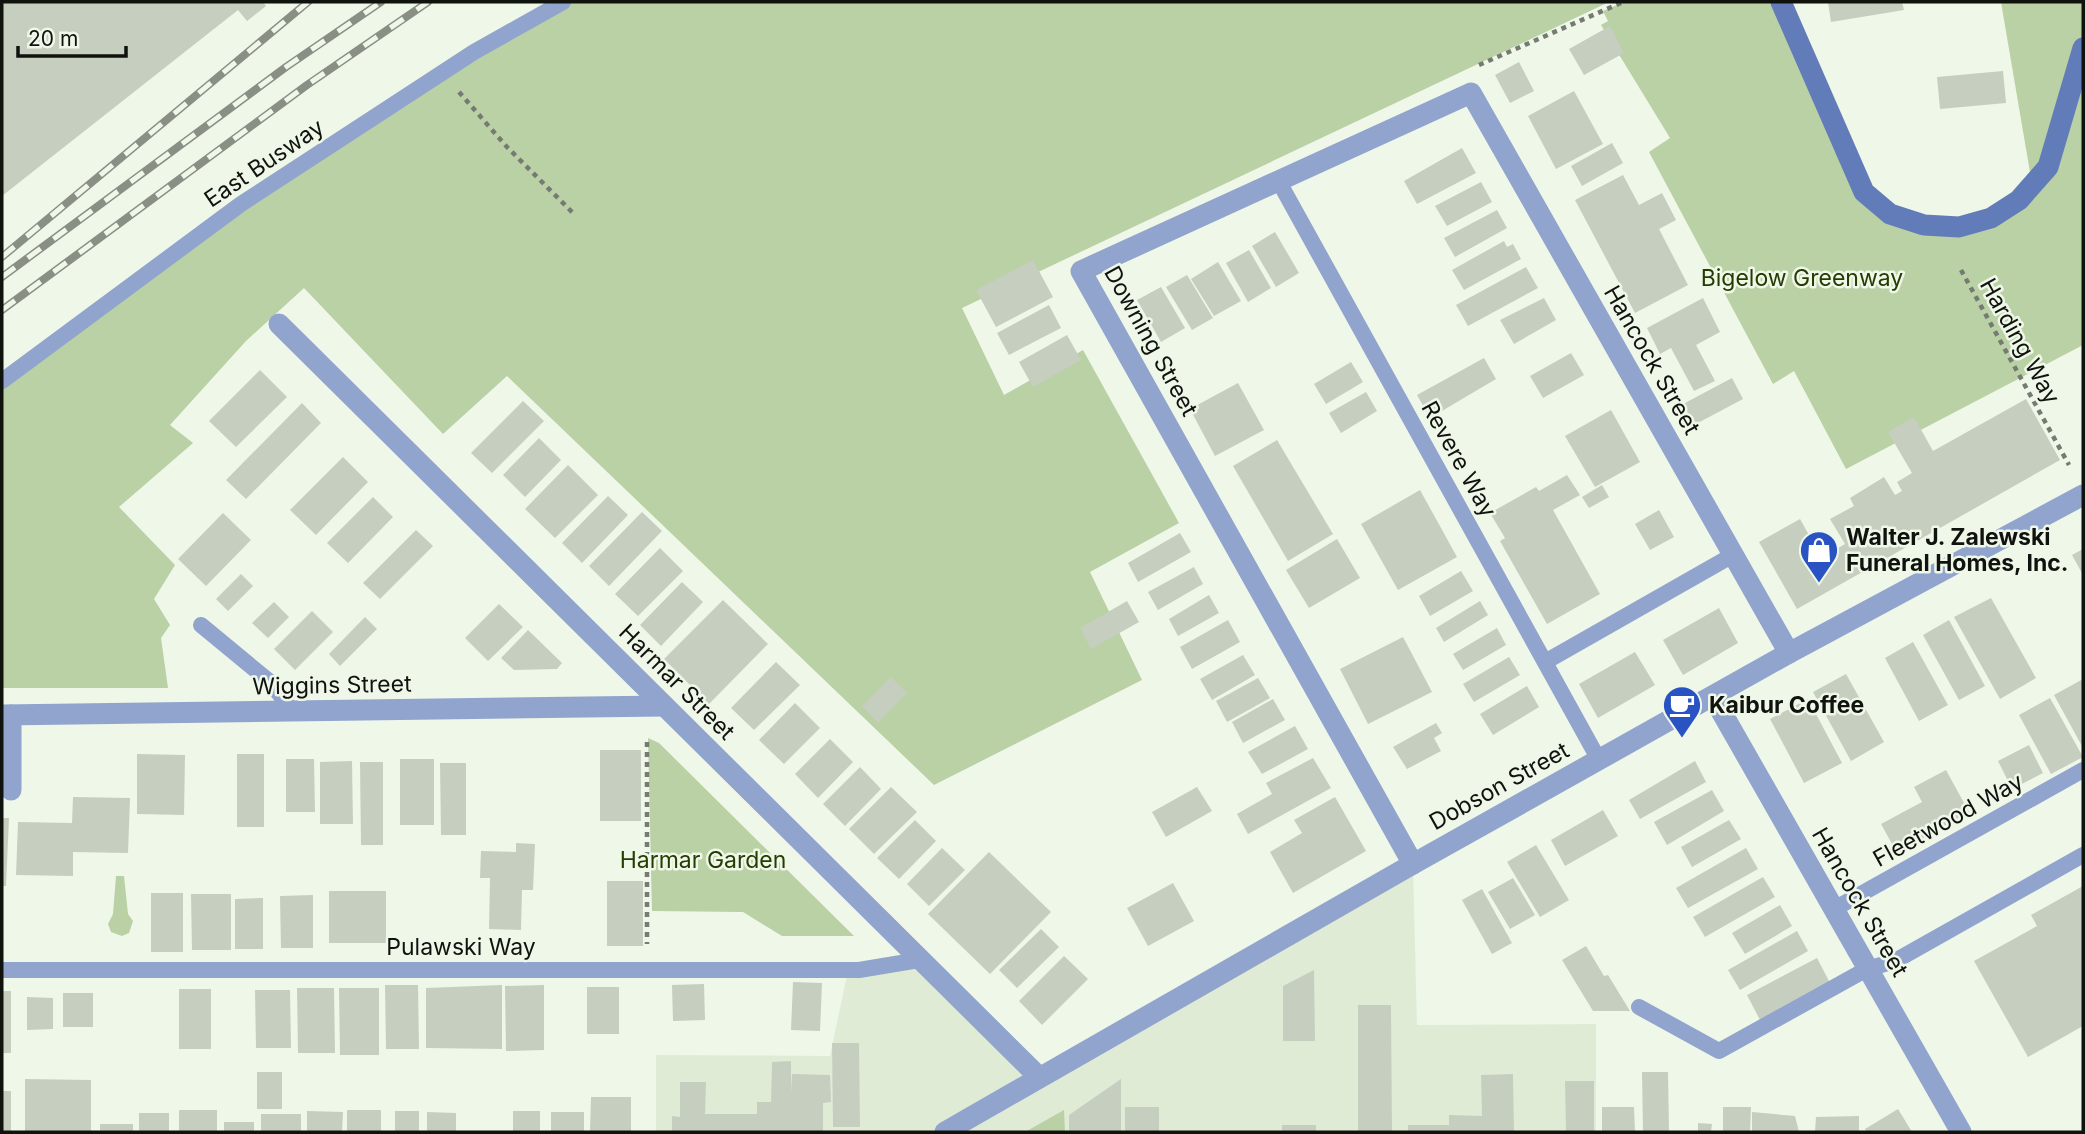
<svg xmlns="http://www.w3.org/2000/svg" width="2085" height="1134" viewBox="0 0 2085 1134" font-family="Inter,sans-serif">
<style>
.built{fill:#e0ebd6}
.green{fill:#bad0a5}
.building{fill:#c6cec0}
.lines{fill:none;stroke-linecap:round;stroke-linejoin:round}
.path{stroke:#757a72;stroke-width:4.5;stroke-dasharray:5 5;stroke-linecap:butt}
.lane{stroke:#90a4cd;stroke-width:16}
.street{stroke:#90a4cd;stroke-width:21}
.secondary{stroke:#617cb8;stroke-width:21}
.rail-casing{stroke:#8a8f86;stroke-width:8}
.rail{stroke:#eff7e9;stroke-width:5;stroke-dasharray:16;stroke-linecap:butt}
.labels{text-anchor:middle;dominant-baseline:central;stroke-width:5;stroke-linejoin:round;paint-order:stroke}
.street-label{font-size:23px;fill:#10120e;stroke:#eff7e9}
.park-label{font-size:23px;fill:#253d00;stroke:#eff7e9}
.poi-label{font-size:23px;font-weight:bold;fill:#10120e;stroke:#eff7e9;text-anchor:start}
</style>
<rect width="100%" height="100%" fill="#eff7e9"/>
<!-- built -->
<polygon class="built" points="1413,864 1417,1025 1596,1024 1596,1132 656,1132 656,1055 830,1056 848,970 919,960 1039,1077"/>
<!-- green -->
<g class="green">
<polygon points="563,2 1609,2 962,308 1004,395 1083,350 1179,523 1090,572 1142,680 934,785 507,376 443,434 304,288 246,341 170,425 193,443 119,507 175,565 154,599 170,625 161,638 168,688 2,688 2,381 241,204"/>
<polygon points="1624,2 1781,2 1846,155 1890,214 1959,227 2032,184 2001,2 2083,2 2083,345 1846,469 1794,371 1773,384 1649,152 1670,138 1601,25 1608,21 1603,11"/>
<polygon points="648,738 659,743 854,936 782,936 743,912 652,911"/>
<polygon points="116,876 124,876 128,914 133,921 129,933 122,936 111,932 108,924 113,914"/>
<polygon points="1064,1110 1065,1132 1025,1132"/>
</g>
<!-- building -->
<g class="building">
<polygon points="2,2 263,2 266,6 247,21 238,10 2,196"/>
<polygon points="1828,2 1902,2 1904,10 1831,22"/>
<polygon points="1610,26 1624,53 1584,75 1569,49"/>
<polygon points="1519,62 1534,91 1510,103 1495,75"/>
<polygon points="2003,71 2006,103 1940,109 1937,77"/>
<polygon points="1574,91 1603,144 1556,169 1528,116"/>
<polygon points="1612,143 1623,163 1582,186 1571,166"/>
<polygon points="1462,148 1476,173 1417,204 1404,181"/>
<polygon points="1623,175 1639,205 1662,193 1676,220 1659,229 1688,285 1635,313 1575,200"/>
<polygon points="1481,182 1492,202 1447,226 1435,206"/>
<polygon points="1497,210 1507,228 1455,257 1444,238"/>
<polygon points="1275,232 1299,273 1276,287 1252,246"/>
<polygon points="1504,241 1507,247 1513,244 1521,259 1464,290 1452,270"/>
<polygon points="1249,250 1271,288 1248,302 1226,263"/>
<polygon points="1033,260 1053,297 996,327 976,290"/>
<polygon points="1218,262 1241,301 1214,316 1191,279"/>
<polygon points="1526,267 1538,288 1468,326 1456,305"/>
<polygon points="1187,275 1213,318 1192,330 1166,287"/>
<polygon points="1161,287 1185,328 1161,342 1137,300"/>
<polygon points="1544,298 1556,320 1514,344 1500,320"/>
<polygon points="1703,298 1720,332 1696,345 1715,381 1694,391 1671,348 1660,354 1647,328"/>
<polygon points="1049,305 1061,328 1009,355 997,333"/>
<polygon points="1067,335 1081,360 1033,387 1019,362"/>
<polygon points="1571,353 1584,375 1543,398 1530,376"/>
<polygon points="1484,358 1496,379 1430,418 1417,395"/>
<polygon points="1351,362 1363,382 1326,404 1314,384"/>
<polygon points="260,370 287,397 236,447 209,421"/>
<polygon points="1732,378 1743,399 1694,425 1683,404"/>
<polygon points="1238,383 1264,430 1215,456 1190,409"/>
<polygon points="1366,392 1377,411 1341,433 1329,413"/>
<polygon points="2026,399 2060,460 1797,609 1759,542 1800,519 1814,544 1821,540 1828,554 1845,544 1830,519 1854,506 1850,498 1884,477 1895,495 1902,491 1897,482 1912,473 1888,432 1914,417 1933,451"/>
<polygon points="523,401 544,421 492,473 471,453"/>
<polygon points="302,403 321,423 246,499 226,480"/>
<polygon points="1611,410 1640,462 1595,487 1565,436"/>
<polygon points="539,438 561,460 525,497 503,475"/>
<polygon points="1277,440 1333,534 1288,561 1233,466"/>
<polygon points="343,457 368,482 316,535 290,510"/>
<polygon points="568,465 598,495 555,538 525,509"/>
<polygon points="1567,475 1580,495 1553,510 1600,594 1547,624 1500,541 1505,538 1490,513 1536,487 1539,491"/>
<polygon points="1602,485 1609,497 1589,508 1582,497"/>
<polygon points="1420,490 1457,557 1398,590 1361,524"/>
<polygon points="608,496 628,515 582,563 562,543"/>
<polygon points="373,497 393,517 348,563 327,543"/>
<polygon points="1659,510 1674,537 1650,550 1635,524"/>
<polygon points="642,512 662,531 609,586 589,566"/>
<polygon points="223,513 251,540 206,586 178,559"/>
<polygon points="416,530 433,546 380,599 363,583"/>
<polygon points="1180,533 1191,552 1138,582 1128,563"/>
<polygon points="1337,539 1360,578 1309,608 1286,570"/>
<polygon points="660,548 683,571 638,616 615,594"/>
<polygon points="2083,549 2083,575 2072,555"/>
<polygon points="1194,567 1203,584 1158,610 1148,592"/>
<polygon points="1461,571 1473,591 1430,616 1419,596"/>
<polygon points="241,574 253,586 228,611 216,599"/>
<polygon points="682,582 703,602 661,646 640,625"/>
<polygon points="1209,595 1219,613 1178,636 1169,619"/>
<polygon points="1991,598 2036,678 2000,699 1954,617"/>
<polygon points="723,600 768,644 709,704 664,659"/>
<polygon points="1127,601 1139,622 1091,649 1080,628"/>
<polygon points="1480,601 1488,615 1444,642 1436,628"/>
<polygon points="274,602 289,617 268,638 252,623"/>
<polygon points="499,604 523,627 488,661 465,638"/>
<polygon points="1719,608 1738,643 1683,675 1663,640"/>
<polygon points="312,611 333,632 295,670 274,649"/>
<polygon points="365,617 377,629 340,666 329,654"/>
<polygon points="1228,620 1240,642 1192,669 1180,647"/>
<polygon points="1949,620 1985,686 1959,700 1923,635"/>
<polygon points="1497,628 1506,645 1463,670 1453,654"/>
<polygon points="528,630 562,663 557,669 514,670 501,658"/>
<polygon points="1403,637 1432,692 1368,724 1340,669"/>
<polygon points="1913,642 1948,705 1919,721 1885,658"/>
<polygon points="1635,652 1655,685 1598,718 1579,684"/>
<polygon points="1243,655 1255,675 1212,700 1200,679"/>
<polygon points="1509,657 1520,675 1474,702 1463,684"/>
<polygon points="776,662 800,685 754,730 731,708"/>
<polygon points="1846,674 1884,742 1851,761 1813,692"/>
<polygon points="891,677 907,693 878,723 862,706"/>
<polygon points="1258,678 1270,698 1227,722 1216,701"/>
<polygon points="2083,679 2083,748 2054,695"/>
<polygon points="1527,686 1539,707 1493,735 1480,714"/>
<polygon points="2050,698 2083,757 2051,774 2019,715"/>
<polygon points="1273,699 1285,720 1243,743 1232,722"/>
<polygon points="1808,699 1842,763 1804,783 1770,719"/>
<polygon points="795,703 820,728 784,764 759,740"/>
<polygon points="1436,723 1442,733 1434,738 1441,751 1407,769 1393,747"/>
<polygon points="1295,726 1308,749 1262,774 1248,752"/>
<polygon points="830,739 853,762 818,798 795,774"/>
<polygon points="2029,745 2043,773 2012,789 1998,761"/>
<rect x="600" y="750" width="41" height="71"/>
<polygon points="137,754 185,755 184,815 137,814"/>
<rect x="237" y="754" width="27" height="73"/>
<polygon points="1313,758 1331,788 1248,834 1237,814 1272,794 1266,783"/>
<polygon points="286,759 314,759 315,812 286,812"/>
<rect x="400" y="759" width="34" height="66"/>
<polygon points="352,761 353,824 320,824 320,762"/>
<polygon points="1695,761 1706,782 1640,819 1629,800"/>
<polygon points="360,762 383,762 383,845 361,845"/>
<polygon points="440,763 466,763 466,835 441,835"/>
<polygon points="860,767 881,789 845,826 823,804"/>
<polygon points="1946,770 1969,812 1897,853 1881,824 1922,802 1914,787"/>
<polygon points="891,787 917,812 874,854 849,829"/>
<polygon points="1197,787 1212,811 1166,837 1152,812"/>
<polygon points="1712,790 1724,811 1667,845 1654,822"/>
<polygon points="73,797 130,798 128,853 73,852 73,876 16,875 18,822 72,823"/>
<polygon points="1335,797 1366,851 1293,893 1270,852 1302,833 1294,820"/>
<polygon points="1603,810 1618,836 1565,866 1551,840"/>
<polygon points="2,818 9,818 6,886 2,886"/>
<polygon points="915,820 936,841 899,879 877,858"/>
<polygon points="1729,820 1741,839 1692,867 1681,847"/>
<polygon points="516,843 535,844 533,890 522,890 521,930 489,929 490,878 480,878 481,851 516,852"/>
<polygon points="1536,845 1569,900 1540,917 1507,862"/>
<polygon points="942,848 965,870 929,906 907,884"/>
<polygon points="1746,848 1758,869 1688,908 1676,888"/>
<polygon points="989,852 1051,912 990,974 928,914"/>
<polygon points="1763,877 1775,897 1705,937 1693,917"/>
<polygon points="1513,878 1535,915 1510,929 1488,892"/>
<rect x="607" y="881" width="36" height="65"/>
<polygon points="1173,883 1194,921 1148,946 1127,908"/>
<polygon points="2083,886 2083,1026 2028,1057 1974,961 2037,926 2031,915"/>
<polygon points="1482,889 1512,943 1492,954 1462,900"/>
<rect x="329" y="891" width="57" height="52"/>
<rect x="151" y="893" width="32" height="59"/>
<polygon points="191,894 231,894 231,950 192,950"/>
<polygon points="313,895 313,948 281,948 280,896"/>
<polygon points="263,898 263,949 235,949 235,899"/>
<polygon points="1780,905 1792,926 1745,954 1732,933"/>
<polygon points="1041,929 1059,947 1017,988 999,970"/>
<polygon points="1797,931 1808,951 1740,990 1728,970"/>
<polygon points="1586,946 1604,976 1608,975 1630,1011 1593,1011 1562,960"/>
<polygon points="1064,956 1088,979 1042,1025 1019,1001"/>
<polygon points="1817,958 1830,983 1760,1020 1747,995"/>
<polygon points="1314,970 1315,1041 1283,1041 1283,986"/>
<polygon points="793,982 822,983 820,1031 791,1030"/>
<polygon points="704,984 705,1020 673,1021 672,985"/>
<polygon points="385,985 418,985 419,1049 386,1049"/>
<polygon points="502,985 502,1049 426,1048 426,988"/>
<polygon points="544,985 544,1050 506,1051 505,986"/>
<rect x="587" y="987" width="32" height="47"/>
<polygon points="297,988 334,988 335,1053 298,1053"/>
<polygon points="339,988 379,988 379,1055 340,1055"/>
<rect x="179" y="989" width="32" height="60"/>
<polygon points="255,990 290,990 291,1048 256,1048"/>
<rect x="2" y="991" width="9" height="62"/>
<rect x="63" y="993" width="30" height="34"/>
<polygon points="27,997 53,998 53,1029 27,1030"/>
<polygon points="1358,1005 1391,1005 1392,1132 1358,1132"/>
<polygon points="832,1043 859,1043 860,1127 833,1127"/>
<polygon points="791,1061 791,1093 792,1074 830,1075 831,1102 823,1103 823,1132 672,1132 672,1116 680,1117 680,1082 706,1082 705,1114 757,1114 757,1102 771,1102 772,1062"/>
<rect x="257" y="1072" width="25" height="37"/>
<polygon points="1642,1072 1668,1072 1669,1132 1643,1132"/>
<polygon points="1513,1074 1514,1132 1408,1132 1408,1125 1449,1125 1449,1115 1482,1116 1481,1075"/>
<polygon points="25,1079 91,1080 91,1132 25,1132"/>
<polygon points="1121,1079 1121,1132 1069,1132 1069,1115"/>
<polygon points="1565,1081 1594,1081 1594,1132 1566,1132"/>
<rect x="2" y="1091" width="9" height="41"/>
<polygon points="591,1097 631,1097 631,1132 590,1132"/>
<rect x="1125" y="1107" width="34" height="25"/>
<polygon points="1602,1107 1634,1107 1635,1132 1602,1132"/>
<polygon points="1723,1107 1751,1107 1750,1132 1723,1132"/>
<polygon points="1898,1109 1912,1132 1867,1132 1865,1129"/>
<rect x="179" y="1110" width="38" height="22"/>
<rect x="347" y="1110" width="34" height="22"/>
<polygon points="307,1111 343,1112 342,1132 307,1132"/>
<rect x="395" y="1111" width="24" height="21"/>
<rect x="513" y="1111" width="27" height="21"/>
<polygon points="427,1112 456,1113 456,1132 427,1132"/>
<rect x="551" y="1112" width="33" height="20"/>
<polygon points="1752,1112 1795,1116 1799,1132 1752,1132"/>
<rect x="139" y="1113" width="30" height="19"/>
<rect x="261" y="1114" width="40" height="18"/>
<polygon points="1859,1116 1859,1132 1815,1132 1816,1117"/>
<rect x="224" y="1122" width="30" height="10"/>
<polygon points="1698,1123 1712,1124 1711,1132 1698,1132"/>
<rect x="100" y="1124" width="33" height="8"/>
<rect x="1282" y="1125" width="34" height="7"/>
</g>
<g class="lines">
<!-- path -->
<g class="path">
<polyline points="1479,65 1623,2"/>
<polyline points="459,92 507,147 574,214"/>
<polyline points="1961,270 2069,465"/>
<polyline points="647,742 647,944"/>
</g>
<!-- lane -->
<g class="lane">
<polyline points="1278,180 1599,760"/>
<polyline points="2,381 241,204 474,52 563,2"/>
<polyline points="201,625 270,682 293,712"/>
<polyline points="1545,662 1733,555"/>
<polyline points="1834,909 2083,770"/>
<polyline points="2,970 859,970 919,960"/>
<polyline points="1639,1007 1719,1051 1867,969 1895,961 2083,855"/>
</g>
<!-- street -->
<g class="street">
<polyline points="279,324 1039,1077"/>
<polyline points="1713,697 1961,1132"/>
<polyline points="2,715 664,706"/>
<polyline points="11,790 11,715"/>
<polyline points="1413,864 1081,271 1471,93 1789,653"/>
<polyline points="945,1132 1413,864 1789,653 2083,495"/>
</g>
<!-- secondary -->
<polyline class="secondary" points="1781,2 1864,192 1890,214 1924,225 1959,227 1991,218 2019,200 2048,167 2083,48"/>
<!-- rail casing -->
<g class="rail-casing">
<g id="rail">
<polyline points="2,257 308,2"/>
<polyline points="2,277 286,67 381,2"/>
<polyline points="2,310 307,85 428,2"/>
</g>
</g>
<!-- rail -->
<use href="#rail" class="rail"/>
</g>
<!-- icons -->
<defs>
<g id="shop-pin" transform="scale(2.0125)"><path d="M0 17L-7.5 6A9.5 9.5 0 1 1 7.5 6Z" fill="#2953c2" stroke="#eff7e9"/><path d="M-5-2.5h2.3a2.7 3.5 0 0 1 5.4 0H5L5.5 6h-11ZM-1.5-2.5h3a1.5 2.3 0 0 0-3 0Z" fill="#fff"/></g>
<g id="cafe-pin" transform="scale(2.0125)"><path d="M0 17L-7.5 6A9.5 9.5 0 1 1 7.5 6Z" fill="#2953c2" stroke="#eff7e9"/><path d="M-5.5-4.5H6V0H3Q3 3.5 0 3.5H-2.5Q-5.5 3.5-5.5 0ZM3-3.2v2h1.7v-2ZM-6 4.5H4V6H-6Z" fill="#fff"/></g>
</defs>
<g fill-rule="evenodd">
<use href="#shop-pin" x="1819" y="550"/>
<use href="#cafe-pin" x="1682" y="705"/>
</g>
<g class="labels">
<!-- street labels -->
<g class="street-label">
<text transform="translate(264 163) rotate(-34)">East Busway</text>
<text transform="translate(1151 341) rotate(61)">Downing Street</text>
<text transform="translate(2020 341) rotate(61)">Harding Way</text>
<text transform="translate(1652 360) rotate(60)">Hancock Street</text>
<text transform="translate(1459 459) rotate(61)">Revere Way</text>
<text transform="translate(677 682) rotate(45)">Harmar Street</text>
<text transform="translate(332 685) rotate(-1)">Wiggins Street</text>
<text transform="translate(1499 786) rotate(-29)">Dobson Street</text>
<text transform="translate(1948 820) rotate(-29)">Fleetwood Way</text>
<text transform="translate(1860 902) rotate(60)">Hancock Street</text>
<text x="461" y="947">Pulawski Way</text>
</g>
<!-- park labels -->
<g class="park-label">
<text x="1802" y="278">Bigelow Greenway</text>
<text x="703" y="860">Harmar Garden</text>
</g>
<!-- poi labels -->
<g class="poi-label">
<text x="1846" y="537">Walter J. Zalewski<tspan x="1846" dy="26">Funeral Homes, Inc.</tspan></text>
<text x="1709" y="705">Kaibur Coffee</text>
</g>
</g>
<!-- border -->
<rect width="2085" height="1134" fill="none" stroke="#10120e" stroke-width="7"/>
<!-- scale -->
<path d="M18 46v10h108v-10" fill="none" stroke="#10120e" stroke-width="3.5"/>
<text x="28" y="46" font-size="21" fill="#10120e" stroke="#eff7e9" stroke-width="5" paint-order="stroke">20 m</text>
</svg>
